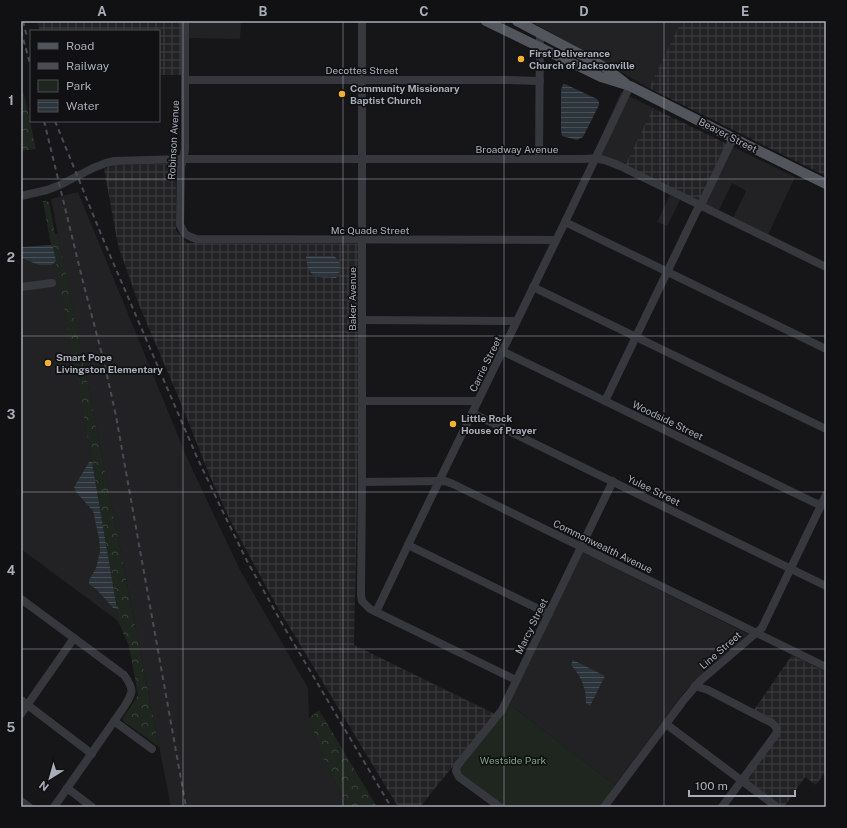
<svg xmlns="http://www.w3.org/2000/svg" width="847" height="828" viewBox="0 0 847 828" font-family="'Public Sans',sans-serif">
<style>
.built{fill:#222225}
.industrial{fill:url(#industrial-grid)}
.green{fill:#1e261f}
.forest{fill:url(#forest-crowns)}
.water{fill:url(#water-rules)}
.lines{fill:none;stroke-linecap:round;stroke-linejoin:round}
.minor{stroke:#37383d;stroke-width:8}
.major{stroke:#53555c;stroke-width:10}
.rail{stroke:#4a4c52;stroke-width:2;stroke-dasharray:5 4;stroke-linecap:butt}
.grid{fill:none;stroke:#a8adb8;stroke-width:1;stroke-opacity:0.55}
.poi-dot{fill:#f2b134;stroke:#111113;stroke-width:1.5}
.labels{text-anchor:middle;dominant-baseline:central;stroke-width:3.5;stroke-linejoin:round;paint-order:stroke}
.poi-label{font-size:10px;font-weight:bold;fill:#a8adb8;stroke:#111113;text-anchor:start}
.street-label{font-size:10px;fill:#a8adb8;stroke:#111113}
.park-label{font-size:10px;fill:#7fa381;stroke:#111113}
.neatline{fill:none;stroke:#a8adb8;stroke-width:1.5}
.grid-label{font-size:13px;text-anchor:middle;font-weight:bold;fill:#a8adb8}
</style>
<defs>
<pattern id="industrial-grid" width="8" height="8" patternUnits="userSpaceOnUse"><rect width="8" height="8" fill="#222225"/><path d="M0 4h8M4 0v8" fill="none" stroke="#3f3f43"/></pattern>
<pattern id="forest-crowns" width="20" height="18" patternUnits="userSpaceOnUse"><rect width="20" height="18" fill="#1e261f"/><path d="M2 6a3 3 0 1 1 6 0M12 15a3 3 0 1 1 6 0" fill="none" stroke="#3c433d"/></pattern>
<pattern id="water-rules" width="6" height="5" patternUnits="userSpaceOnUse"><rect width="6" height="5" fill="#2c353c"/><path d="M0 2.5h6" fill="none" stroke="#485056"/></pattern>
</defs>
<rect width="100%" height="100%" fill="#161618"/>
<!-- built -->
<g class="built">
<polygon points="189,21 241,21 240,39 189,38"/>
<polygon points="530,21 681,21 649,88"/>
<polygon points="621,92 653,108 625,165 609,157 593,155"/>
<polygon points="727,144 795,177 768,235 733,218 746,191 732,183 719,210 699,201"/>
<polygon points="78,192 188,460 240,570 308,688 309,718 324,760 348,807 171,807 51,199"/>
<polygon points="670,195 680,200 667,226 657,222"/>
<polygon points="21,258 39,265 52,265 56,261 92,462 89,462 76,492 93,511 99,539 100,551 96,568 89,580 89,584 97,590 113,608 117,609 118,621 21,549"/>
<polygon points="582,552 748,634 684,692 615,785 509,704"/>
</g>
<!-- industrial -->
<g class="industrial">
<polygon points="37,21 182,21 182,75 159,75 159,31 40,31"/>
<polygon points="681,21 826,21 826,176 649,88"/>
<polygon points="653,108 727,144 699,201 625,165"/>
<polygon points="176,164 176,230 187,243 358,244 359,400 354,645 495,714 420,807 398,807 275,603 230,520 209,474 180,401 139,305 118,245 104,169 112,165"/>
<polygon points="792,655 826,672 826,775 824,774 816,785 805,777 784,807 782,807 746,780 780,731 754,710"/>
</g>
<!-- green -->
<polygon class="green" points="509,704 615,785 599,807 504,807 452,767 495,714"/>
<!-- forest -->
<g class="forest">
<polygon points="21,86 25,99 36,149 21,151"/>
<polygon points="43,201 49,202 55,234 58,234 159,747 122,720 138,695 129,646 118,621 117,609 92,462 53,247 51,245"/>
<polygon points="319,710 377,807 348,807 324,760 309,718"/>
</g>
<!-- water -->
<g class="water">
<polygon points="563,84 565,84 597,99 599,102 599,105 583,137 577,140 562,136 561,131 561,90"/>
<polygon points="51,245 53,247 56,261 52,265 39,265 21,258 21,247"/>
<path d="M306,256H334C342,261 341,272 336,278C317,277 308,280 306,256Z"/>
<polygon points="89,462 92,462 117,609 113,608 97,590 89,584 89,580 96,568 100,551 99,539 93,511 76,492 74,487"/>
<path d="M573,660L605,676L590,706L586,703C586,688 581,676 571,665Z"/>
</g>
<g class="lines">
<!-- minor -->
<g class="minor">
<polyline points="185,21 185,150 181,167 180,225 185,234 191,237 196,239 556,240"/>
<polyline points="362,21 362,482 361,595 362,601 370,609 516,680"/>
<polyline points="185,80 507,80 540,81"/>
<polyline points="539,159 540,33"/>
<path d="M21,196L47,190L60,185L93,168L106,163L114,161L183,159H583C599,157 606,160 620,166L826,267"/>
<polyline points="565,222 826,349"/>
<polyline points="21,287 52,283"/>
<polyline points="533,287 826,429"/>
<polyline points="362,320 516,321"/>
<polyline points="502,351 815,503 826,505"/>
<polyline points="362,401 478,401"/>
<polyline points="605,401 697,210 701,205 733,138"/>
<polyline points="472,413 826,586"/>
<polyline points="362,482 445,481 453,484 826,667"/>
<polyline points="408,545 549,614"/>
<path d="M21,599L124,675C135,690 133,693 124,707L54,807"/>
<polyline points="376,612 408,545 565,222 630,86"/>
<polyline points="695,686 708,690 772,723 777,728 776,734 722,807"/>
<polyline points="21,700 92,754"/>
<polyline points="21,714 74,638"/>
<polyline points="114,721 152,749"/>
<polyline points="666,724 777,807"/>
<polyline points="67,788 92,807"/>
<polyline points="21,801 29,807"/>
<polyline points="500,807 459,777 456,771 457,766 502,710 613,481"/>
<polyline points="604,807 683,701 700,681 762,628 826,495"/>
</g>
<!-- major -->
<g class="major">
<polyline points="486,21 601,77 630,86 723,133 826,184"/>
<polyline points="517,21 606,68 625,83"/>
</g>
<!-- rail -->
<g class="rail">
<polyline points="23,21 27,37"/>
<polyline points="21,31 31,67"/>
<polyline points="44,121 83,282 105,366 116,416 186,807"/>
<polyline points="55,121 103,239 196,455 222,510 247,561 284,627 391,807"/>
</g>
</g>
<!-- grid -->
<path class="grid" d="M183,21V807M343,21V807M504,21V807M664,21V807M21,179H826M21,336H826M21,492H826M21,649H826"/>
<!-- markers -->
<g class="poi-dot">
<circle cx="521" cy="59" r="4"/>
<circle cx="342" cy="94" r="4"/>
<circle cx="48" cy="363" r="4"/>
<circle cx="453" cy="424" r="4"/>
</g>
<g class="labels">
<!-- poi labels -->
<g class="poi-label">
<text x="529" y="53">First Deliverance<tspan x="529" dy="12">Church of Jacksonville</tspan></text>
<text x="350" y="88">Community Missionary<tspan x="350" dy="12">Baptist Church</tspan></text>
<text x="56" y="357">Smart Pope<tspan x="56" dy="12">Livingston Elementary</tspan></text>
<text x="461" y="418">Little Rock<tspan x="461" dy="12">House of Prayer</tspan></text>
</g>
<!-- street labels -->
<g class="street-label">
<text x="362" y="70">Decottes Street</text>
<text transform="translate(728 135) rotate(27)">Beaver Street</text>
<text transform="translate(173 140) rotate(-87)">Robinson Avenue</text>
<text x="517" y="149">Broadway Avenue</text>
<text x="370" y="230">Mc Quade Street</text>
<text transform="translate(352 299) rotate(-90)">Baker Avenue</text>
<text transform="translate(485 364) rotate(-64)">Carrie Street</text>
<text transform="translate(668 420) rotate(26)">Woodside Street</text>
<text transform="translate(654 490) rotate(26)">Yulee Street</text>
<text transform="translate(603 546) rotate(26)">Commonwealth Avenue</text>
<text transform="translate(531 626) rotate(-64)">Marcy Street</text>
<text transform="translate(720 650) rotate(-41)">Line Street</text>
</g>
<!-- park labels -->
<g class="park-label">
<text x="513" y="760">Westside Park</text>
</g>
</g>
<!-- border -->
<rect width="847" height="828" fill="none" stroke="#111113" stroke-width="44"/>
<!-- legend -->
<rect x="30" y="30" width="130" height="92" fill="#111113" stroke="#4d4f55"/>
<rect x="38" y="43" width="20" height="6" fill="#53555c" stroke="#4d4f55"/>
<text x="66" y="50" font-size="12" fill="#a8adb8">Road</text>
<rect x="38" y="63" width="20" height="6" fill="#4a4c52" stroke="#4d4f55"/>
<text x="66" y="70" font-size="12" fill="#a8adb8">Railway</text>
<rect x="38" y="80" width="20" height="12" fill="#1e261f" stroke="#4d4f55"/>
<text x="66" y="90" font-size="12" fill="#a8adb8">Park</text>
<rect x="38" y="100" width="20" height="12" fill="url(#water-rules)" stroke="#4d4f55"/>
<text x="66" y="110" font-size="12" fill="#a8adb8">Water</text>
<!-- north arrow -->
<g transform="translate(50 778) rotate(217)" stroke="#111113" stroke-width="3" paint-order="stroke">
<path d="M0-3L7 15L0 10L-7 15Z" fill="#a8adb8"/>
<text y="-6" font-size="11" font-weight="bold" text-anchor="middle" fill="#a8adb8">N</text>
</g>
<!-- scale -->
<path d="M689 790v6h106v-6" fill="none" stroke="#a8adb8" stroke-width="2"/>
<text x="695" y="790" font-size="12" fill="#a8adb8" stroke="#111113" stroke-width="3" paint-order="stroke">100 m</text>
<rect x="22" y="22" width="803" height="784" class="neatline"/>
<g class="grid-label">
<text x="102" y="16">A</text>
<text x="263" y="16">B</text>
<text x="424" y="16">C</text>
<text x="584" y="16">D</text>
<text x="745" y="16">E</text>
<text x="11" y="105">1</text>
<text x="11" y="262">2</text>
<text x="11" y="419">3</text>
<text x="11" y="575">4</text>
<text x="11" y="732">5</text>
</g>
</svg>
